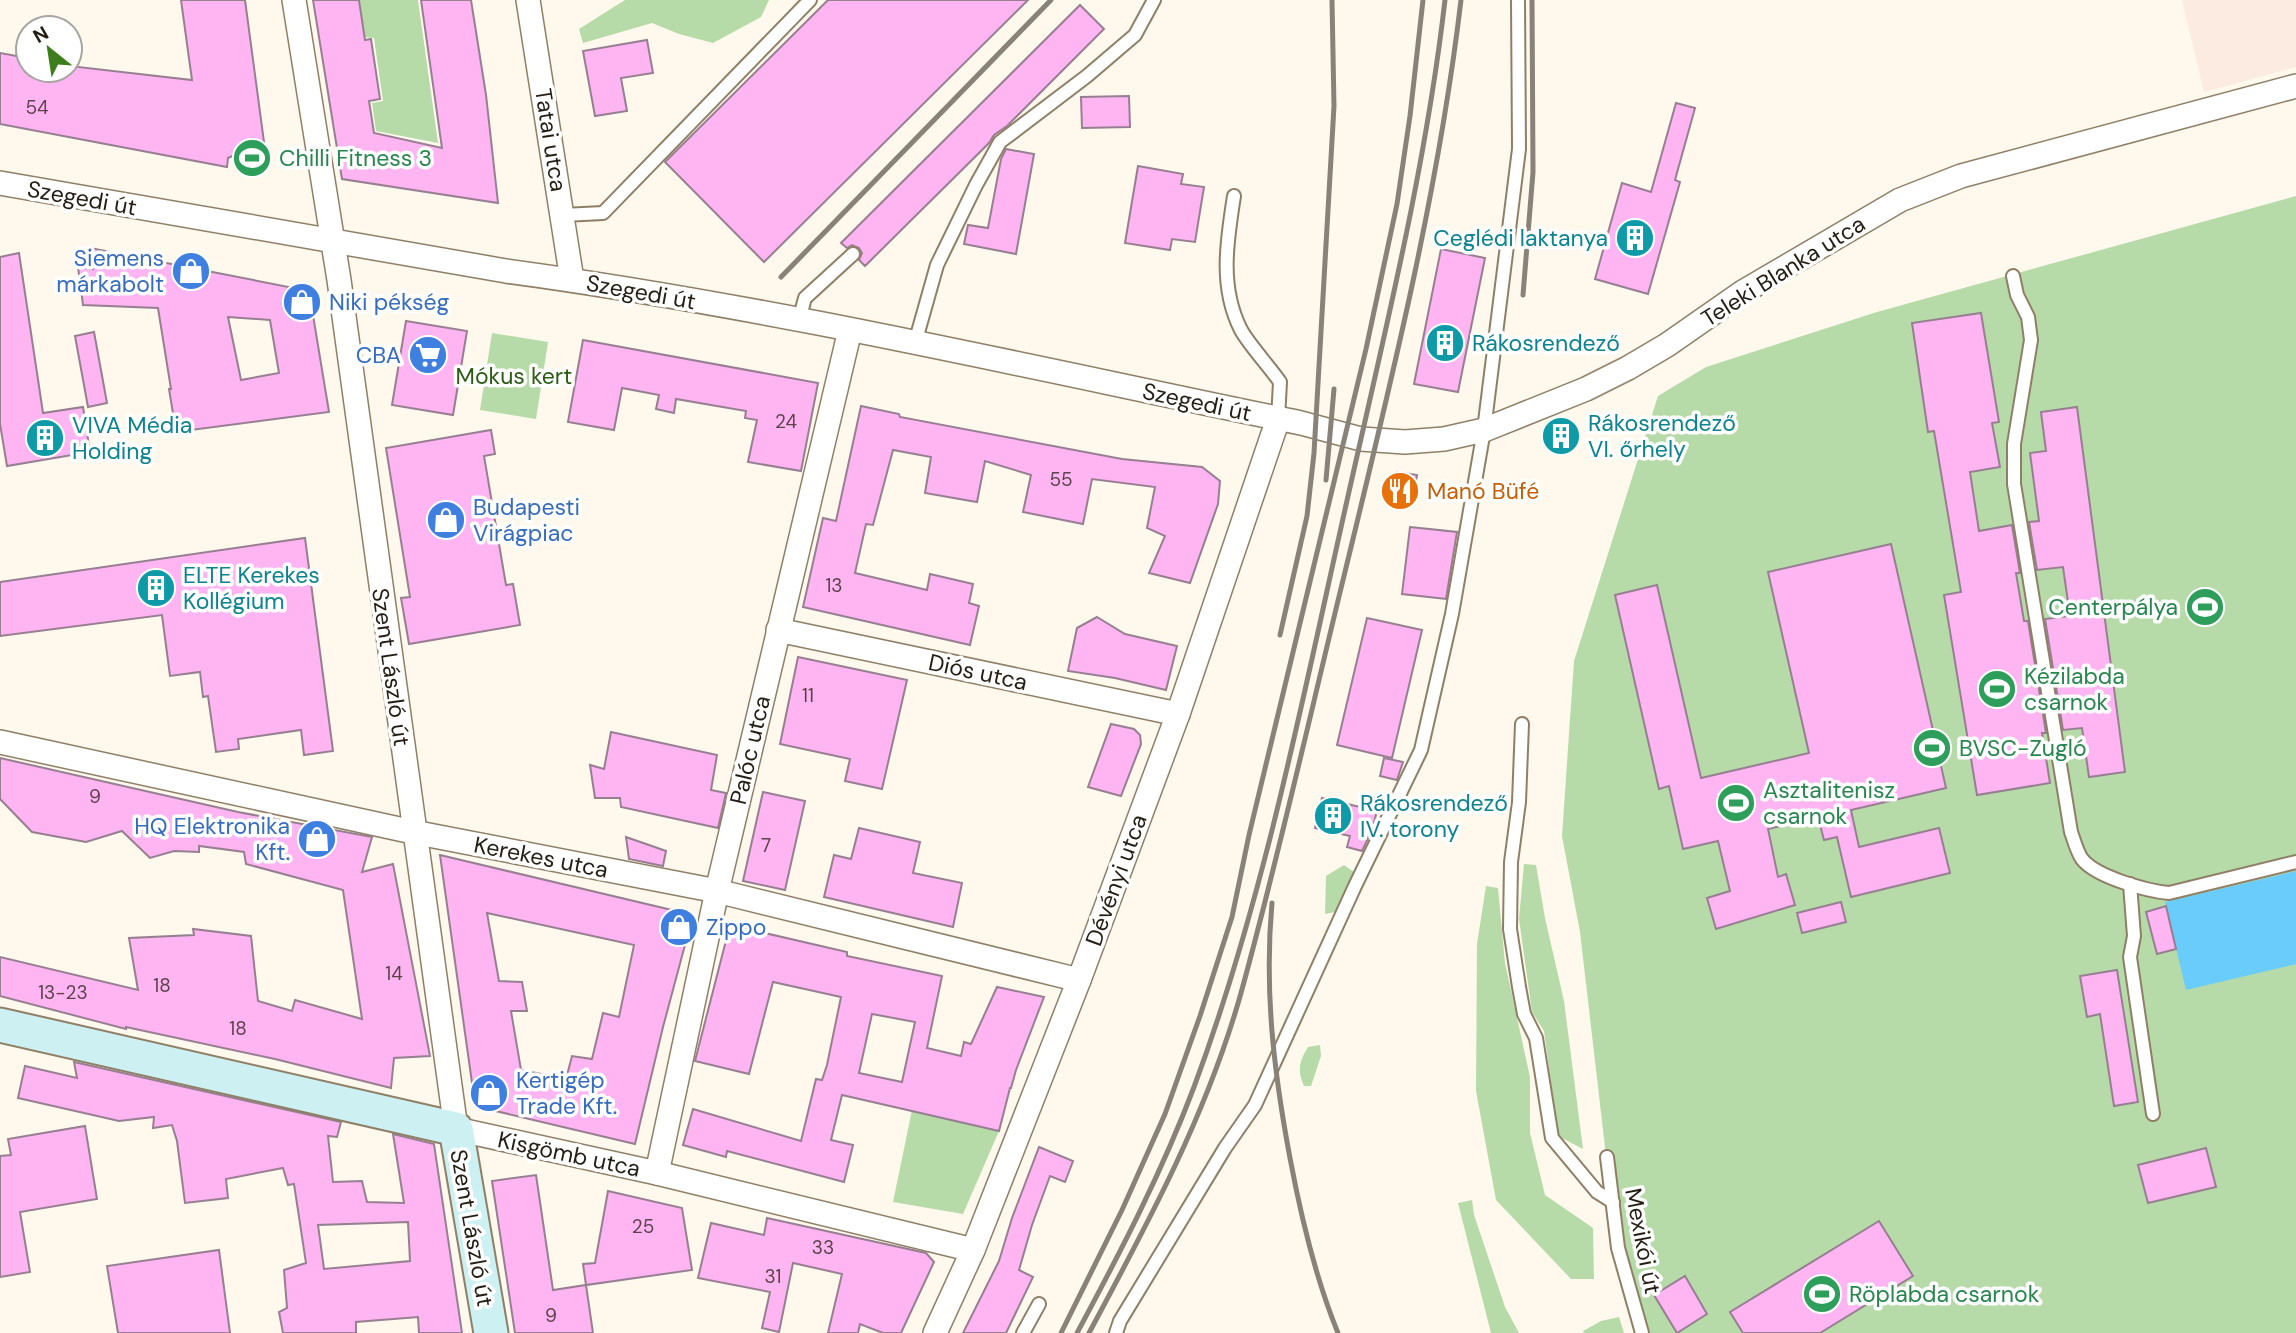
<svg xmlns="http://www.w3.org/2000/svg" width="2296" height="1333" viewBox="0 0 2296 1333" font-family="'DM Sans',sans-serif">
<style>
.commercial{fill:#fcebe0}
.green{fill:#b6dba8}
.water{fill:#69ccfb}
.building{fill:#ffb5f2;stroke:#977f92;stroke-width:2;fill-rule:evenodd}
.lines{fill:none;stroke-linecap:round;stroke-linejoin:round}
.lane-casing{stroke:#8f7f67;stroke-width:16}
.street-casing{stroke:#8f7f67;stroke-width:26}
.secondary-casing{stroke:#8f7f67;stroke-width:37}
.lane{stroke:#fff;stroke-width:12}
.street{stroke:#fff;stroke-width:23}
.secondary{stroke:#cdf0f3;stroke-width:33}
.rail{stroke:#898278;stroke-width:5}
.labels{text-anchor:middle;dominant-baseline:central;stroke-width:7;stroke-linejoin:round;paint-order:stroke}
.number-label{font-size:19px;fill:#5a434b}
.street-label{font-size:23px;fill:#231d13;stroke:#fff}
.leisure-label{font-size:23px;fill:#27864d;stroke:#fff;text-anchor:start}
.culture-label{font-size:23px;fill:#0d838f;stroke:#fff;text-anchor:start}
.shop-label{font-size:23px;fill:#366cbe;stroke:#fff;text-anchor:start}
.park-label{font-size:23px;fill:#2c5c13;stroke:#fff}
.food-label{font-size:23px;fill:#c56008;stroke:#fff;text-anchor:start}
</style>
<rect width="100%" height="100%" fill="#fff8ed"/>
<!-- commercial -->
<polygon class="commercial" points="2182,0 2296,0 2296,67 2204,92"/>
<!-- green -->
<g class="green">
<polygon points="360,0 418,0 438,143 376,131 372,103 383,101 374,38 364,37"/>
<polygon points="625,0 769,0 761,17 713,43 679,34 652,23 583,43 579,29"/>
<polygon points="2296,196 2296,1333 1647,1333 1622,1251 1605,1147 1580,932 1562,836 1574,661 1658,396 1706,367 1877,312"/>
<polygon points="492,333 548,342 536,419 480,410"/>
<polygon points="1524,864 1536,865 1545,918 1564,1001 1583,1149 1558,1136 1544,1031 1532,1012 1519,919"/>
<polygon points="1344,865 1354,872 1335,912 1325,914 1326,876"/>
<polygon points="1486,886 1498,888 1505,963 1530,1077 1530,1133 1545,1195 1593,1228 1594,1279 1571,1279 1496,1200 1476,1091 1477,944"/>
<path d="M1320,1045L1321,1056L1311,1086H1304C1297,1071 1299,1061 1308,1047Z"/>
<polygon points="912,1110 999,1131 963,1214 893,1202"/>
<polygon points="1472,1200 1474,1215 1505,1307 1519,1333 1491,1333 1458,1203"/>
<polygon points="1619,1317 1624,1333 1584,1333 1583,1331 1601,1321"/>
</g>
<!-- water -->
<polygon class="water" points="2296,871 2296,964 2186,990 2165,902"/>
<!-- building -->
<g class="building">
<polygon points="181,0 245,0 264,142 228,158 227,167 0,124 0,53 28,58 28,70 70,70 70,66 192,80"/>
<polygon points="313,0 359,0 365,40 371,39 380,99 369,101 374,133 442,148 421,0 471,0 486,95 498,203 342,179"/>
<polygon points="828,0 1028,0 764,262 665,162"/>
<polygon points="1080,5 1104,29 1007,126 994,135 989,143 865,266 859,260 862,253 859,248 852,245 847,248 841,243"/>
<polygon points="647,40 653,73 621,78 627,111 595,116 583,51"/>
<polygon points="1129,96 1130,127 1082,128 1081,97"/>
<polygon points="1676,103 1695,108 1675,180 1680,182 1648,294 1595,279 1622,183 1651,192"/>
<polygon points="1006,149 1034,154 1016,254 964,244 968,225 988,228 1001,159"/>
<polygon points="1138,166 1183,174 1181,184 1204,187 1195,242 1172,239 1170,250 1125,243"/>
<path d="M90,248L309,291L329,412L176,432L169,389H171L158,308L83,305L78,267L93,269ZM228,317L270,320L279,373L241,380Z"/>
<polygon points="1441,249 1485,258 1458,392 1414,384"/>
<polygon points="19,253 43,413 83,407 90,452 7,466 0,424 0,257"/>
<polygon points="1981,313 1999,422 1992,423 2000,467 1970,472 1979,531 2012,525 2020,573 2016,573 2024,621 2028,621 2046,733 2042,733 2050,783 1977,795 1944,595 1961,592 1934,431 1928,432 1912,323"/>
<polygon points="406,321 467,331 453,415 392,405"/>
<polygon points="94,332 107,403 88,407 75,336"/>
<polygon points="583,340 818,383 801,471 748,462 757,420 745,418 746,411 676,399 674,413 656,409 659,395 622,388 614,430 568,422"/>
<polygon points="861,406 899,414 900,417 1122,459 1202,467 1220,481 1218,504 1190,583 1149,573 1165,536 1147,528 1155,487 1092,479 1083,524 1023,512 1031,475 985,461 977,502 925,493 931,457 893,450 873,525 866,524 855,573 927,590 930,574 973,584 969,603 979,606 970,645 803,607 823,518 836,521"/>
<polygon points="2077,407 2125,772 2089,777 2082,728 2063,730 2045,619 2070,616 2063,567 2037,570 2029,522 2039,521 2030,453 2046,451 2041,412"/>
<polygon points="491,430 495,454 484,456 506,585 513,584 520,625 409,644 401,598 410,597 386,448"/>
<polygon points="1397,472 1417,475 1412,504 1385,500 1388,481 1396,483"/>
<polygon points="1410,527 1457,532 1446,599 1402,594"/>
<polygon points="305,538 333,751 304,755 301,730 238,739 239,749 216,752 208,696 203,697 200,672 170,676 162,615 0,636 0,582"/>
<polygon points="1891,544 1946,788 1851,810 1859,847 1939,828 1950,873 1851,897 1837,837 1824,840 1818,817 1768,829 1778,877 1786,874 1795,905 1716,929 1707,898 1730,891 1718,841 1683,849 1669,786 1659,789 1615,595 1657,585 1701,778 1809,753 1768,572"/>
<polygon points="1097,617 1125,634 1177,646 1166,690 1115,678 1068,671 1077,628"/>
<polygon points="1367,618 1422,630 1392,758 1337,745"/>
<polygon points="798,657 907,680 882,789 845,781 850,759 780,744"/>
<polygon points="1111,724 1134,729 1140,735 1141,744 1121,796 1088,787"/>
<polygon points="611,732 717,755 711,790 726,793 718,828 621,807 620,798 595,798 590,765 604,769"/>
<polygon points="0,758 238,812 372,837 362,872 393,864 430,1056 394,1058 391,1088 275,1059 126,1027 126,1029 0,996 0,957 138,990 129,938 194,935 193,929 251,936 258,1001 292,1011 295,1000 362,1019 343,890 246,864 244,852 199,846 199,852 174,851 150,858 122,831 86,842 32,832 0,799"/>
<polygon points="1384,758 1403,762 1397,780 1380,776"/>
<polygon points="763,792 805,801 785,890 743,881"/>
<polygon points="1322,798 1377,811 1372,830 1362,851 1347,847 1350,836 1315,828"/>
<polygon points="859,828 920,842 913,873 962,883 953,927 824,897 834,855 851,859"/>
<polygon points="626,837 666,851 663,866 629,859"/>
<path d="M440,855L693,915L663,1027L635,1144L483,1108L474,1097ZM487,913L634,945L619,1017L603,1013L592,1059L572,1056L566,1079L521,1070L511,1011H527L522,982L499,981Z"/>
<polygon points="1841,902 1846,922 1802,933 1797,913"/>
<polygon points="2166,906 2176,949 2157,954 2146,912"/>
<path d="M730,925L847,952V956L942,976L927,1048L961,1056L964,1042L971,1044L997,987L1044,997L1016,1070L1011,1088H1010L999,1131L842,1095L831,1140L853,1145L844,1182L727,1151L726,1157L683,1145L693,1109L801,1141L816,1079L822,1080L827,1065L841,997L773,982L749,1074L695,1061ZM872,1014L915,1022L902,1082L859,1073Z"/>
<polygon points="2117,970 2138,1102 2114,1106 2100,1014 2087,1017 2080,976"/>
<path d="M74,1062L341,1122L337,1137L328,1136L333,1182L362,1181L367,1202L404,1203L393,1134L434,1144L462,1333H419L418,1317L356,1322V1333H283L279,1312L287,1308L284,1270L306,1263L294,1184L288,1185L283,1168L226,1179L228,1198L185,1203L177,1141L172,1125L153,1128L154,1117L119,1121L18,1098L25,1066L77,1078ZM408,1222L410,1261L324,1269L318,1225Z"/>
<polygon points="85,1126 97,1199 20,1212 30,1272 0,1277 0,1156 11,1155 8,1139"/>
<polygon points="1039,1147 1073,1161 1065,1182 1050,1176 1032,1225 1019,1270 1033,1277 1006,1333 963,1333 999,1261 1012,1218"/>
<polygon points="2206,1148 2216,1187 2148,1203 2138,1165"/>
<polygon points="536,1175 553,1290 586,1285 593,1333 515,1333 492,1181"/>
<polygon points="608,1191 682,1208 692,1270 586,1285 583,1264 595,1263"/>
<polygon points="767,1218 926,1253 934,1262 901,1333 883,1333 860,1324 858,1333 828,1333 842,1274 793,1263 779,1332 762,1328 770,1292 698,1278 711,1223 764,1235"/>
<polygon points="1879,1221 1913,1276 1820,1333 1743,1333 1730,1312"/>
<polygon points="219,1250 230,1333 118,1333 107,1266"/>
<polygon points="1685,1276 1707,1314 1677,1333 1654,1295"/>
</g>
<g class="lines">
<!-- lane casing -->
<g class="lane-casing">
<g id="lane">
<path d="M1234,196C1227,241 1219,287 1241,330C1250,346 1269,366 1280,382L1278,419"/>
<polyline points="563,215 603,213 810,0"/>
<path d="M2013,276L2017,295L2028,317L2031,340L2014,444V484L2071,832C2074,840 2077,852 2082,859C2096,877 2147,891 2169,893L2296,862"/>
<polyline points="799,320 805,298 853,254"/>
<polyline points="915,343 937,265 976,185 1000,142 1087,76 1135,35 1154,0"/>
<polyline points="1522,724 1519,802 1511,862 1510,929 1519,987 1524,1014 1536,1038 1552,1138 1597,1192 1613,1202"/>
<polyline points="2130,884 2134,936 2130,957 2153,1114"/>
<polyline points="1607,1157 1618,1248 1642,1333"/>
<polyline points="1023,1333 1039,1304"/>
<polyline points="1116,1333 1120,1321 1225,1148 1255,1105 1355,886 1421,750 1452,614 1484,430 1519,149 1518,0"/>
</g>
</g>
<!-- street casing -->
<g class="street-casing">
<g id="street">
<polyline points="294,0 339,280 456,1129 657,1173 973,1250"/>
<polyline points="528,0 572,280"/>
<path d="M0,183L506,271C774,307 1037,369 1301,423L1361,439L1405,442L1444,439L1484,430L1586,389L1628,368L1667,345L1743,292L1900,200L1961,176L2296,86"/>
<polyline points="778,630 1178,714"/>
<polyline points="0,742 413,832 717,891 1079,980"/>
<polyline points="657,1173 717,891 850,330"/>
<polyline points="935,1333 973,1250 1079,980 1178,714 1278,419"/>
</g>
</g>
<!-- secondary casing -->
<g class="secondary-casing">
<polyline id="secondary" points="0,1025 456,1129 491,1333"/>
</g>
<!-- lane -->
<use href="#lane" class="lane"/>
<!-- street -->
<use href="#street" class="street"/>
<!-- secondary -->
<use href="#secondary" class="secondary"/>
<!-- rail -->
<g class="rail">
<polyline points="781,277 1051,0"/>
<polyline points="1523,295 1533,172 1532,0"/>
<polyline points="1326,480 1334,389"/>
<polyline points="1280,635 1307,516 1314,453 1334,106 1332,0"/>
<path d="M1272,903C1264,990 1274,1073 1290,1158C1301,1217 1315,1277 1338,1333"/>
<polyline points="1061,1333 1122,1210 1165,1114 1200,1016 1232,917 1249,835 1366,349 1397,204 1410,116 1423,0"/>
<path d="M1077,1333C1120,1253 1162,1172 1194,1087C1263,902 1301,706 1344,514C1382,343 1425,174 1445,0"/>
<path d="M1089,1333C1148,1223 1207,1114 1241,993C1279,855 1310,715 1344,576C1390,386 1438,195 1461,0"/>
</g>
</g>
<!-- icons -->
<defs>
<g id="stadium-disc" transform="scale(2.0125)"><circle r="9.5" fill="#2e9e5b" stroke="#fff"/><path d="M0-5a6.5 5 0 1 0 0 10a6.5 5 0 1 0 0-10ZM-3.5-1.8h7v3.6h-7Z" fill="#fff"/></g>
<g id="building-disc" transform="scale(2.0125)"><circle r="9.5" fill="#0f9aa8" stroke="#fff"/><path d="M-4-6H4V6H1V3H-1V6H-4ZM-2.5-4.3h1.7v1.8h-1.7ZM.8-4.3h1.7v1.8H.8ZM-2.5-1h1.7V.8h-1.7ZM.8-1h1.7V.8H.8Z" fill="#fff"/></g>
<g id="shop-disc" transform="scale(2.0125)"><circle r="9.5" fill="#3f7fe0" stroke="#fff"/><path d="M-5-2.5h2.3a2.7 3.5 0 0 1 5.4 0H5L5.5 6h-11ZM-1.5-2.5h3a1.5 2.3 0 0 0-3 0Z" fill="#fff"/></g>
<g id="supermarket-disc" transform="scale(2.0125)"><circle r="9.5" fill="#3f7fe0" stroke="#fff"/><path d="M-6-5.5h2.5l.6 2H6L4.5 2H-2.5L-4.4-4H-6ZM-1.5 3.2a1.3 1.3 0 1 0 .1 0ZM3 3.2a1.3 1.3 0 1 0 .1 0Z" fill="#fff"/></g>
<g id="restaurant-disc" transform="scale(2.0125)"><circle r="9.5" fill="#e8710a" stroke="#fff"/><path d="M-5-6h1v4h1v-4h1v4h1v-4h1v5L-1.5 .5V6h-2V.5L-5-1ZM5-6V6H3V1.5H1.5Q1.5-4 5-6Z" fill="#fff"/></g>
</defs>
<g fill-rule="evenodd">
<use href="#stadium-disc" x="252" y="158"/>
<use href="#building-disc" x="1635" y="238"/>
<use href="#shop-disc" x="191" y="271"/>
<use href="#shop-disc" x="302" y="302"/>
<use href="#building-disc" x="1445" y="343"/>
<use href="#supermarket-disc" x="428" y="355"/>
<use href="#building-disc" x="1561" y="436"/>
<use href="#building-disc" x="45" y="438"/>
<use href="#restaurant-disc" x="1400" y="491"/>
<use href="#shop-disc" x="446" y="520"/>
<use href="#building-disc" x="156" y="588"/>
<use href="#stadium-disc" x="2205" y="607"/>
<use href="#stadium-disc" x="1997" y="689"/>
<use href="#stadium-disc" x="1932" y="748"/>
<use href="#stadium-disc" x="1736" y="803"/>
<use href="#building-disc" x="1333" y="816"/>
<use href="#shop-disc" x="317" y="839"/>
<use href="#shop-disc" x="679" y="927"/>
<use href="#shop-disc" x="489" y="1093"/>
<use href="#stadium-disc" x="1822" y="1294"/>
</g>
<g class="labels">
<!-- number labels -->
<g class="number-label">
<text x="37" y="107">54</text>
<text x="786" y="421">24</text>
<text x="1061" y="479">55</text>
<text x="834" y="585">13</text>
<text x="808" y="695">11</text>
<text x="95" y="796">9</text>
<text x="766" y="845">7</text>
<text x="394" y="973">14</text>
<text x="162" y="985">18</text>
<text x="63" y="992">13-23</text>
<text x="238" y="1028">18</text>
<text x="643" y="1226">25</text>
<text x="823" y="1247">33</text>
<text x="773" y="1276">31</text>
<text x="551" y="1315">9</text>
</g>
<!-- street labels -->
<g class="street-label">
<text transform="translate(551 140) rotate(81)">Tatai utca</text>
<text transform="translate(82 198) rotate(10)">Szegedi út</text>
<text transform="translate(1783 271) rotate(-32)">Teleki Blanka utca</text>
<text transform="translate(641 292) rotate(10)">Szegedi út</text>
<text transform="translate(1197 402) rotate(12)">Szegedi út</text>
<text transform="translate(391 667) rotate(82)">Szent László út</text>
<text transform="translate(978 672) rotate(12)">Diós utca</text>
<text transform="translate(750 750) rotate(-77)">Palóc utca</text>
<text transform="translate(541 857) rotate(11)">Kerekes utca</text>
<text transform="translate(1116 880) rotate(-70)">Dévényi utca</text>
<text transform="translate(569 1154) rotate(12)">Kisgömb utca</text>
<text transform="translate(472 1228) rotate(80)">Szent László út</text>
<text transform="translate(1643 1241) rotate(79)">Mexikói út</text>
</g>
<!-- leisure labels -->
<g class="leisure-label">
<text x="279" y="158">Chilli Fitness 3</text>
<text x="2178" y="607" text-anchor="end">Centerpálya</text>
<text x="2024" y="676">Kézilabda<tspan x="2024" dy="26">csarnok</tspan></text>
<text x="1959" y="748">BVSC-Zugló</text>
<text x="1763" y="790">Asztalitenisz<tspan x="1763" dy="26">csarnok</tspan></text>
<text x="1849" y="1294">Röplabda csarnok</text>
</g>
<!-- culture labels -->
<g class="culture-label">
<text x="1608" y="238" text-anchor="end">Ceglédi laktanya</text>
<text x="1472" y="343">Rákosrendező</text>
<text x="1588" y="423">Rákosrendező<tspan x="1588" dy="26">VI. őrhely</tspan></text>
<text x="72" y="425">VIVA Média<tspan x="72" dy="26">Holding</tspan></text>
<text x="183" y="575">ELTE Kerekes<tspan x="183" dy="26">Kollégium</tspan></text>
<text x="1360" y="803">Rákosrendező<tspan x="1360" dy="26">IV. torony</tspan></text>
</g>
<!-- shop labels -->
<g class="shop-label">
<text x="164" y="258" text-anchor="end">Siemens<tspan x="164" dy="26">márkabolt</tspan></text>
<text x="329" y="302">Niki pékség</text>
<text x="401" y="355" text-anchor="end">CBA</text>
<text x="473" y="507">Budapesti<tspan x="473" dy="26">Virágpiac</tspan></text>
<text x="290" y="826" text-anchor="end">HQ Elektronika<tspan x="290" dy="26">Kft.</tspan></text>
<text x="706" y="927">Zippo</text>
<text x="516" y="1080">Kertigép<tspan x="516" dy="26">Trade Kft.</tspan></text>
</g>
<!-- park labels -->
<g class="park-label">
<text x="514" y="376">Mókus kert</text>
</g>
<!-- food labels -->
<g class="food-label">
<text x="1427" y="491">Manó Büfé</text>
</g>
</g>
<!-- north arrow -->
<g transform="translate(49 49) rotate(330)"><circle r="33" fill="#ffffff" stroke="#a7a5a1" stroke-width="2"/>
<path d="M0-5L12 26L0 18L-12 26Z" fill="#3e7d1b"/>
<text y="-10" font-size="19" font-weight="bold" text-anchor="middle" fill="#231d13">N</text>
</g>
</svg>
